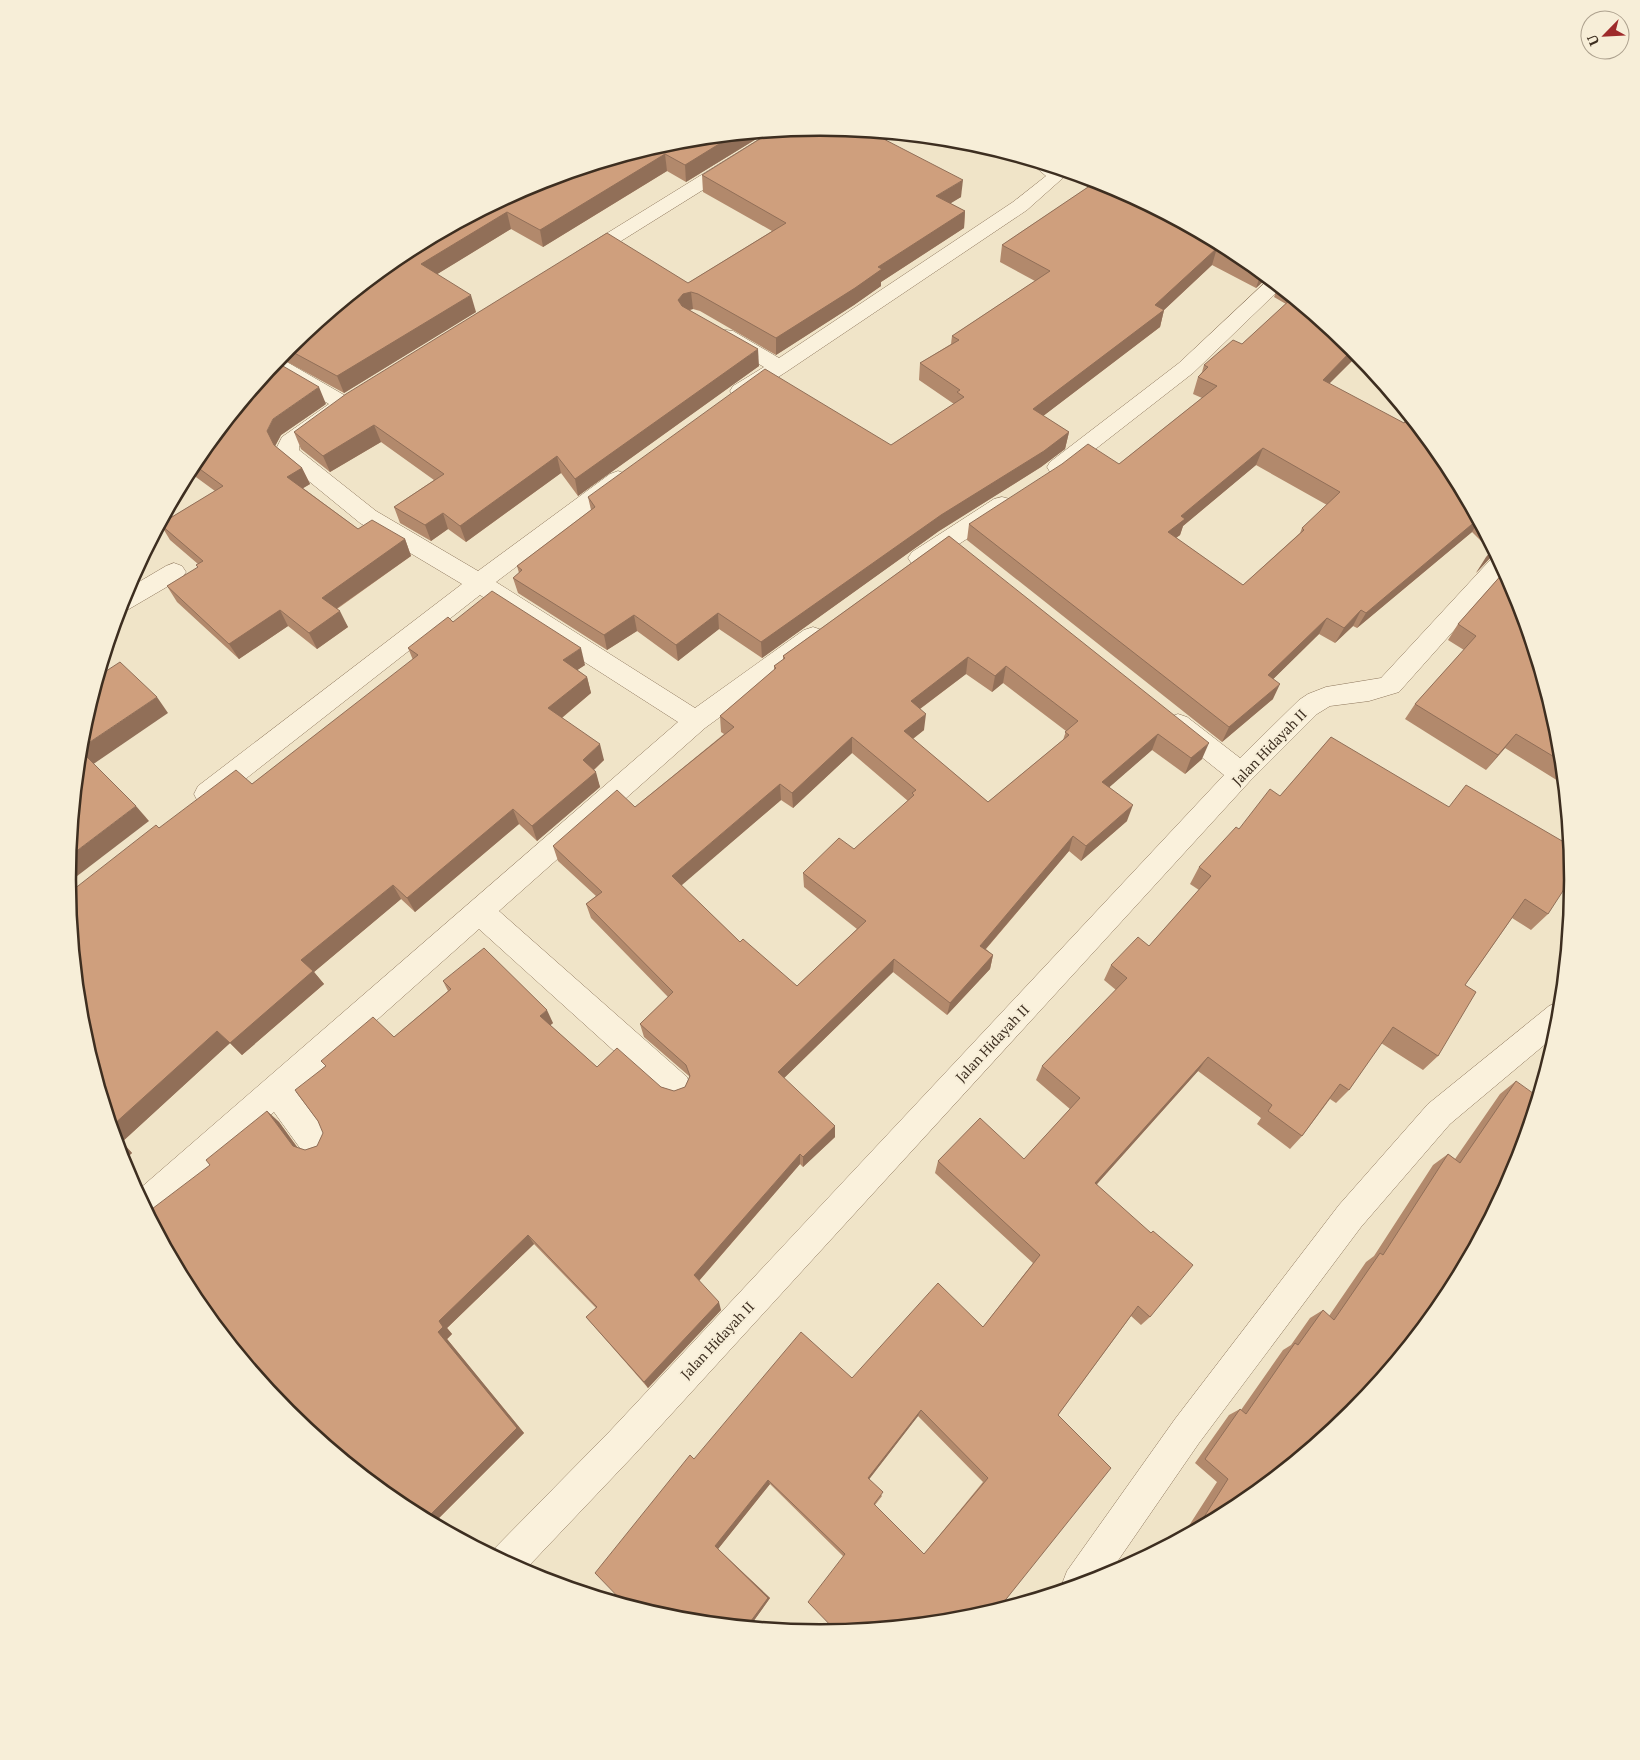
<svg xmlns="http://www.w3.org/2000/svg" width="1640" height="1760" viewBox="0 0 1640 1760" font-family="'PT Serif',serif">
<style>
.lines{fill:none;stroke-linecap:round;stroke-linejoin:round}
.street-casing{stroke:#8d765c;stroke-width:1}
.street{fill:#faf1dc;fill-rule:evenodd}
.wall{fill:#b2896c;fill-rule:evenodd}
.shaded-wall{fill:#916f58}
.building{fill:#cf9f7d;stroke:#916f58;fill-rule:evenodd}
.labels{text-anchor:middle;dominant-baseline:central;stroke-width:4;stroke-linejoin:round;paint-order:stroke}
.street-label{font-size:14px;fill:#3d2e20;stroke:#f7eed8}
.rim{fill:none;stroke:#3d2e20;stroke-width:2.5}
</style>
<rect width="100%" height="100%" fill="#f0e4c8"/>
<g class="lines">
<!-- street casing -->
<g class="street-casing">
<g id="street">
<polygon points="793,130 791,135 589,261 582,263 575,261 572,257 575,253 771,132"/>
<path d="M1035,163L1062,171L1064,177L1027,210L786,372C771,381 751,401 733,396L730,391L733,386L764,367L719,341L716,336L719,331L726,330L733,331L779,358L1013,202L1046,176L1033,165Z"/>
<polygon points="1269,279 1280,289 1193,373 1066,472 1058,475 1050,472 1047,467 1050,462 1179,363"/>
<polygon points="280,358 351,399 355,404 351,409 299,446 299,450 376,511 478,571 610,474 618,471 626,474 629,479 626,484 496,582 695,708 804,630 813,627 822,630 825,636 822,642 705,728 499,911 687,1077 691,1087 687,1097 676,1101 665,1097 479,929 296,1092 327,1133 332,1144 327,1155 316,1159 305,1155 274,1112 156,1216 152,1218 137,1191 678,722 480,595 216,802 207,805 198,802 194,794 198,786 462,584 360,523 283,460 276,449 282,437 329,404 270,369"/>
<polygon points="1002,497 1010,499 1013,505 1010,511 928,564 920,566 912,564 908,558 912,552 994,499"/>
<polygon points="1496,557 1505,573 1399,692 1369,701 1330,706 1317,714 1250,781 634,1455 524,1571 492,1554 494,1549 610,1431 1224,775 1169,731 1165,724 1169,717 1178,714 1187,717 1240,758 1299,700 1308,694 1326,687 1381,678 1492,558"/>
<polygon points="174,563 182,566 186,572 182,578 129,609 119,611 127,589 166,566"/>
<polygon points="1559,1002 1558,1027 1555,1036 1450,1124 1361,1227 1199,1443 1108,1575 1064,1589 1062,1584 1067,1571 1175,1419 1339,1205 1428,1104 1549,1006"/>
</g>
</g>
<!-- street -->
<use href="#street" class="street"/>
</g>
<!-- wall -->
<g class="wall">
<polygon points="766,133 686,182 667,171 543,247 511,229 437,274 476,312 344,393 280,358 288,348 402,254 673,142"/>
<polygon points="702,175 961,197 950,203 965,211 964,228 881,282 881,286 854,305 776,355 700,311 693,309 690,310 759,366 578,496 561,473 466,542 448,529 431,541 400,523 394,507 434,480 381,442 330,472 301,449 294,432 688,283 772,231 703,192"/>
<polygon points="1076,175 1108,185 1238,254 1267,278 1256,288 1212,265 1164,310 1160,327 1043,416 1069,432 1065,449 1041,467 939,531 762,658 719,629 678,661 637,631 607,650 518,593 513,578 519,573 517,566 591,510 588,497 891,445 954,404 919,380 920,363 951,344 952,336 1035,281 1000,262 1002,245 1093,184"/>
<path d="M1278,287L1352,348L1358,355L1329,383L1446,462L1496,555L1491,557L1476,573L1491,551L1472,532L1357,628L1353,626L1335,643L1319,634L1273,679V699L1222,742L967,540L969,524L1119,464L1202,398L1193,394L1198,377L1202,372L1204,365L1242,344L1286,304L1274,297ZM1256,465L1327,505L1302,528L1300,533L1243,585L1176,538L1180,535L1183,526Z"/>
<polygon points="326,404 281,435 275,446 302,468 310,484 303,488 358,529 405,539 411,556 337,609 348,627 317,649 288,626 239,659 177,602 167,586 198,568 196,565 198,564 170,540 161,525 162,523 215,491 189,472 194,462"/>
<path d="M949,536L1202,759L1185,774L1152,750L1109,787L1127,821L1081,861L1069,851L986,949L993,955L990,969L947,1015L893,972L784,1078L835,1137L803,1167L800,1164L699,1281L721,1310L648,1388L586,1317L596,1308L534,1244L447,1328L452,1334L447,1339L524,1433L435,1522L402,1506L210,1165L267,1111L279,1122L298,1148L305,1150L317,1146L394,1037L448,991L443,981L553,1023L550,1025L597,1067L674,1091L685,1087L689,1078V1076L644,1037L640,1024L668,997L591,918L586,904L596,896L558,861L553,846L635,807L724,734L721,732L720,716L774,670V666L783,660V656ZM966,674L992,692L1003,683L1066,731L1063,740L988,802L913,739L924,730L920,709ZM852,753L908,801L854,849L803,873L804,887L857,929L797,986L740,942L681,885L781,800L793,808Z"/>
<polygon points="1504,572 1558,733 1563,784 1505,748 1486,770 1405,719 1415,704 1464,650 1448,640 1458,624"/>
<polygon points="453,622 585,665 577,670 587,677 591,693 562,718 604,760 594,770 600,787 537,841 519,824 415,912 401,899 314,972 324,984 242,1055 230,1043 122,1142 132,1153 123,1161 82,1027 159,828 252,784 413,660 408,648"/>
<path d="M1331,737L1548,914L1531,930L1512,918L1465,985L1438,1056L1423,1070L1381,1043L1349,1090L1336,1103L1330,1099L1302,1136L1290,1149L1257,1124L1261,1118L1198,1071L1097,1184L1150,1317L1141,1325L1131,1316L1058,1415L999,1608L843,1556L770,1484L718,1549L770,1598L750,1626L673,1618L694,1459L852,1378L983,1327L1033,1263L935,1173L938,1161L1024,1159L1070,1109L1036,1080L1042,1066L1116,990L1104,980L1111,965L1149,946L1199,890L1190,884L1199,867L1239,829L1280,796ZM918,1416L983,1482L924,1554L875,1505L882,1496L869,1479Z"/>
<polygon points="1516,1081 1238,1506 1183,1535 1217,1482 1195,1463 1229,1415 1240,1409 1241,1410 1283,1350 1291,1345 1310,1318 1323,1310 1329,1316 1366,1262 1374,1256 1433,1165 1448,1154 1455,1159 1500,1094"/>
</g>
<!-- shaded-wall -->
<g class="shaded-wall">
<polygon points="766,133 686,182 685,165 732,136"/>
<polygon points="665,154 667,171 543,247 540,230"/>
<polygon points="963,180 961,197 935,213 936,196"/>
<polygon points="965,211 964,228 881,282 881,286 854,305 776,355 776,338 878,267"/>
<polygon points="507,212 511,229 426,281 421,264"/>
<polygon points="1217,248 1212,265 1164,310 1160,327 1030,426 1033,409 1155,305"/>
<polygon points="1261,273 1267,278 1256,288"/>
<polygon points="691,292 693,309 684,311 678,300 683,294"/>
<polygon points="471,295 476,312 344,393 337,376"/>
<polygon points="758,349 759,366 578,496 575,479"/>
<polygon points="1353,349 1358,355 1316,397 1323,380"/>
<polygon points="319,387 326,404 281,435 274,448 267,431 273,419"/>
<polygon points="374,425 381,442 330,472 323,456"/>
<polygon points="1069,432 1065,449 1041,467 939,531 762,658 761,642 941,515"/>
<polygon points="1263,448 1256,465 1183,526 1180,535 1162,548 1168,532 1181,516"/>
<polygon points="557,456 561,473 466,542 460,526"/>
<polygon points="302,468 310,484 295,493 287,477"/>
<polygon points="443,513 448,529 431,541 425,525"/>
<polygon points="1477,520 1478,522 1472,532 1357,628 1366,613"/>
<polygon points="405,539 411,556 330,613 322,598"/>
<polygon points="1492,550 1496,555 1491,557 1476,573 1486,557"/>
<polygon points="280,610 288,626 239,659 229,644"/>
<polygon points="1361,610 1353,626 1335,643 1344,628"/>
<polygon points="340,611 348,627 317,649 309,633"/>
<polygon points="718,613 719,629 678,661 676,645"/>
<polygon points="634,615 637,631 607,650 604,635"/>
<polygon points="1327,618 1319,634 1261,691 1268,675"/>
<polygon points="581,648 585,665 567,677 563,660"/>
<polygon points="968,657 966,674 909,717 911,701"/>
<polygon points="1006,666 1003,683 992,692 995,676"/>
<polygon points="587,677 591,693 553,725 548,708"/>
<polygon points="1280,684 1273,699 1222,742 1229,727"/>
<polygon points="157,697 168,713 92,765 80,751 81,748"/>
<polygon points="926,714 924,730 902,747 904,731"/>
<polygon points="1158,734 1152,750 1097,798 1102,782"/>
<polygon points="1516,734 1505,748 1486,770 1498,755"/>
<polygon points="852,737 852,753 793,808 792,793"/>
<polygon points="1209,743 1202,759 1185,774 1191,758"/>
<polygon points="600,744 604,760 587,776 583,760"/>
<polygon points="596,772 600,787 537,841 532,826"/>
<polygon points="780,784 781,800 675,891 672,876"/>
<polygon points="1133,805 1127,821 1081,861 1086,846"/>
<polygon points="136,806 149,821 68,883 70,856"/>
<polygon points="513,809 519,824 415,912 407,898"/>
<polygon points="1073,836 1069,851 977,959 980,946"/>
<polygon points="393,885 401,899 314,972 324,984 242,1055 230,1043 301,960"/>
<polygon points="993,955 990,969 947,1015 950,1003"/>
<polygon points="894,959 893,972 779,1083 778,1072"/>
<polygon points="547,1010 553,1023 546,1029 540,1016"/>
<polygon points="217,1031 230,1043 122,1142 132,1153 123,1161 112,1126"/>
<polygon points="1208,1057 1198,1071 1088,1194 1095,1183"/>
<polygon points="267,1111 279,1122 304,1157 293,1146"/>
<polygon points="835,1126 835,1137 803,1167 803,1157"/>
<polygon points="800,1154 800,1164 697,1283 694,1275"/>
<polygon points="528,1235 534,1244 447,1328 452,1334 447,1339 524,1433 435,1522 439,1526 426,1519 439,1321"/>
<polygon points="719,1302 721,1310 648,1388 644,1382"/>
<polygon points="921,1410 918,1416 867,1482 868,1478"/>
<polygon points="768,1480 770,1484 718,1549 770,1598 750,1626 748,1625 715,1546"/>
</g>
<!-- building -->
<g class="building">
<polygon points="820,128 872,133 963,180 936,196 965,211 878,267 882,269 855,288 776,338 698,294 691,292 683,294 678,300 682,306 758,349 575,479 557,456 460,526 443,513 425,525 394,507 444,474 374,425 323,456 294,432 346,394 607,233 688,283 786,223 702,175 771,132"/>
<polygon points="732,136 685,165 665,154 540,230 507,212 421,264 471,295 337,376 287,349 402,254 532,185 673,142"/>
<polygon points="1097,181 1108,185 1238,254 1253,266 1217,248 1155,305 1164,310 1033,409 1069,432 1044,451 941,515 761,642 718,613 676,645 634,615 604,635 513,578 522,570 517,566 595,507 588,497 765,369 891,445 964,397 957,392 960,390 920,363 959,340 952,336 1050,271 1002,245"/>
<path d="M1292,298L1353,349L1323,380L1404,423L1409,417L1446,462L1477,520L1366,613L1361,610L1344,628L1327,618L1268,675L1280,684L1229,727L969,524L1062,464L1088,444L1119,464L1217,386L1198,377L1208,367L1204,365L1233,340L1242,344ZM1263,448L1340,492L1302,528L1304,530L1243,585L1168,532L1185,519L1181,516Z"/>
<polygon points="276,362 319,387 273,419 267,431 274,445 302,468 287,477 358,529 372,520 405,539 322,598 340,611 309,633 280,610 229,644 167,586 198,567 196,565 203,561 161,525 162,523 223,486 193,464"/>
<path d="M949,536L1209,743L1191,758L1158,734L1102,782L1133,805L1086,846L1073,836L980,946L993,955L950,1003L894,959L778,1072L835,1126L803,1157L800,1154L694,1275L719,1302L644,1382L586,1317L597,1307L528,1235L439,1321L443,1327L438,1332L517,1428L426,1519L402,1506L288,1412L194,1298L148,1212L210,1165L206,1160L267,1111L293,1146L305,1150L317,1146L323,1133L318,1121L295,1090L326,1066L321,1061L373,1017L394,1037L451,989L443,981L484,948L547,1010L540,1016L597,1067L617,1048L661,1087L674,1091L685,1087L690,1076L686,1065L640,1024L673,992L586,904L602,892L553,846L617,790L635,807L734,727L720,716L776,668L774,666L785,658L783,656ZM968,657L995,676L1006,666L1078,721L1065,732L1069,735L988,802L904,731L926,714L911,701ZM852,737L916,790L912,793L914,795L854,849L839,838L803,873L866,921L797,986L743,939L740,942L672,876L780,784L792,793Z"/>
<polygon points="1504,572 1515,592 1558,733 1561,761 1516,734 1498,755 1415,704 1476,636 1458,624"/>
<polygon points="492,591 581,648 563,660 587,677 548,708 600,744 583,760 596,772 532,826 513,809 407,898 393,885 301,960 313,971 230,1043 217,1031 112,1126 82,1027 69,893 156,825 159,828 236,770 252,784 418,655 408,648 448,617 453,622"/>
<polygon points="120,662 157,697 81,748 82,733 100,675"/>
<path d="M1331,737L1449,807L1466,785L1569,845L1572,877L1548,914L1525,899L1465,985L1476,992L1438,1056L1393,1027L1349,1090L1340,1084L1302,1136L1268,1111L1272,1105L1208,1057L1095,1183L1151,1233L1153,1231L1193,1265L1150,1317L1138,1306L1058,1415L1111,1468L999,1608L967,1618L836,1631L808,1602L845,1554L768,1480L715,1546L768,1598L748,1625L673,1618L625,1604L595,1573L690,1455L694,1459L801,1332L852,1378L938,1283L983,1327L1040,1255L938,1161L980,1118L1024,1159L1080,1098L1042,1066L1127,978L1111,965L1138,937L1149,946L1211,876L1199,867L1236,827L1239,829L1270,789L1280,796ZM921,1410L988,1478L924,1554L874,1504L883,1492L868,1478Z"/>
<polygon points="80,750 136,806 70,856"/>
<polygon points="1516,1081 1537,1096 1515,1168 1446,1298 1352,1412 1238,1506 1197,1528 1228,1479 1205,1459 1240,1409 1246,1414 1295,1343 1298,1345 1323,1310 1334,1320 1380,1253 1383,1255 1448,1154 1460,1163"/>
</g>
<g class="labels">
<!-- street labels -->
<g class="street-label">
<text transform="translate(1269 747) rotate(-46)">Jalan Hidayah II</text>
<text transform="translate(992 1043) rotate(-47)">Jalan Hidayah II</text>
<text transform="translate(717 1340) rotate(-47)">Jalan Hidayah II</text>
</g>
</g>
<!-- crop -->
<path d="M0 0H1640V1760H0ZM76 880a744 744 0 1 1 1488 0a744 744 0 1 1-1488 0Z" fill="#f7eed8" fill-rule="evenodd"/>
<path class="rim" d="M76 880a744 744 0 1 1 1488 0a744 744 0 1 1-1488 0Z"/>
<!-- north arrow -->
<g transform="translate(1605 35) rotate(246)"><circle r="24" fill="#f7eed8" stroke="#ada18e"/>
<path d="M0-4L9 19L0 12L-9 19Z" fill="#9e2a2b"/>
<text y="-8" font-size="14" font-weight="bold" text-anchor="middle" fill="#3d2e20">U</text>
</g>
</svg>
